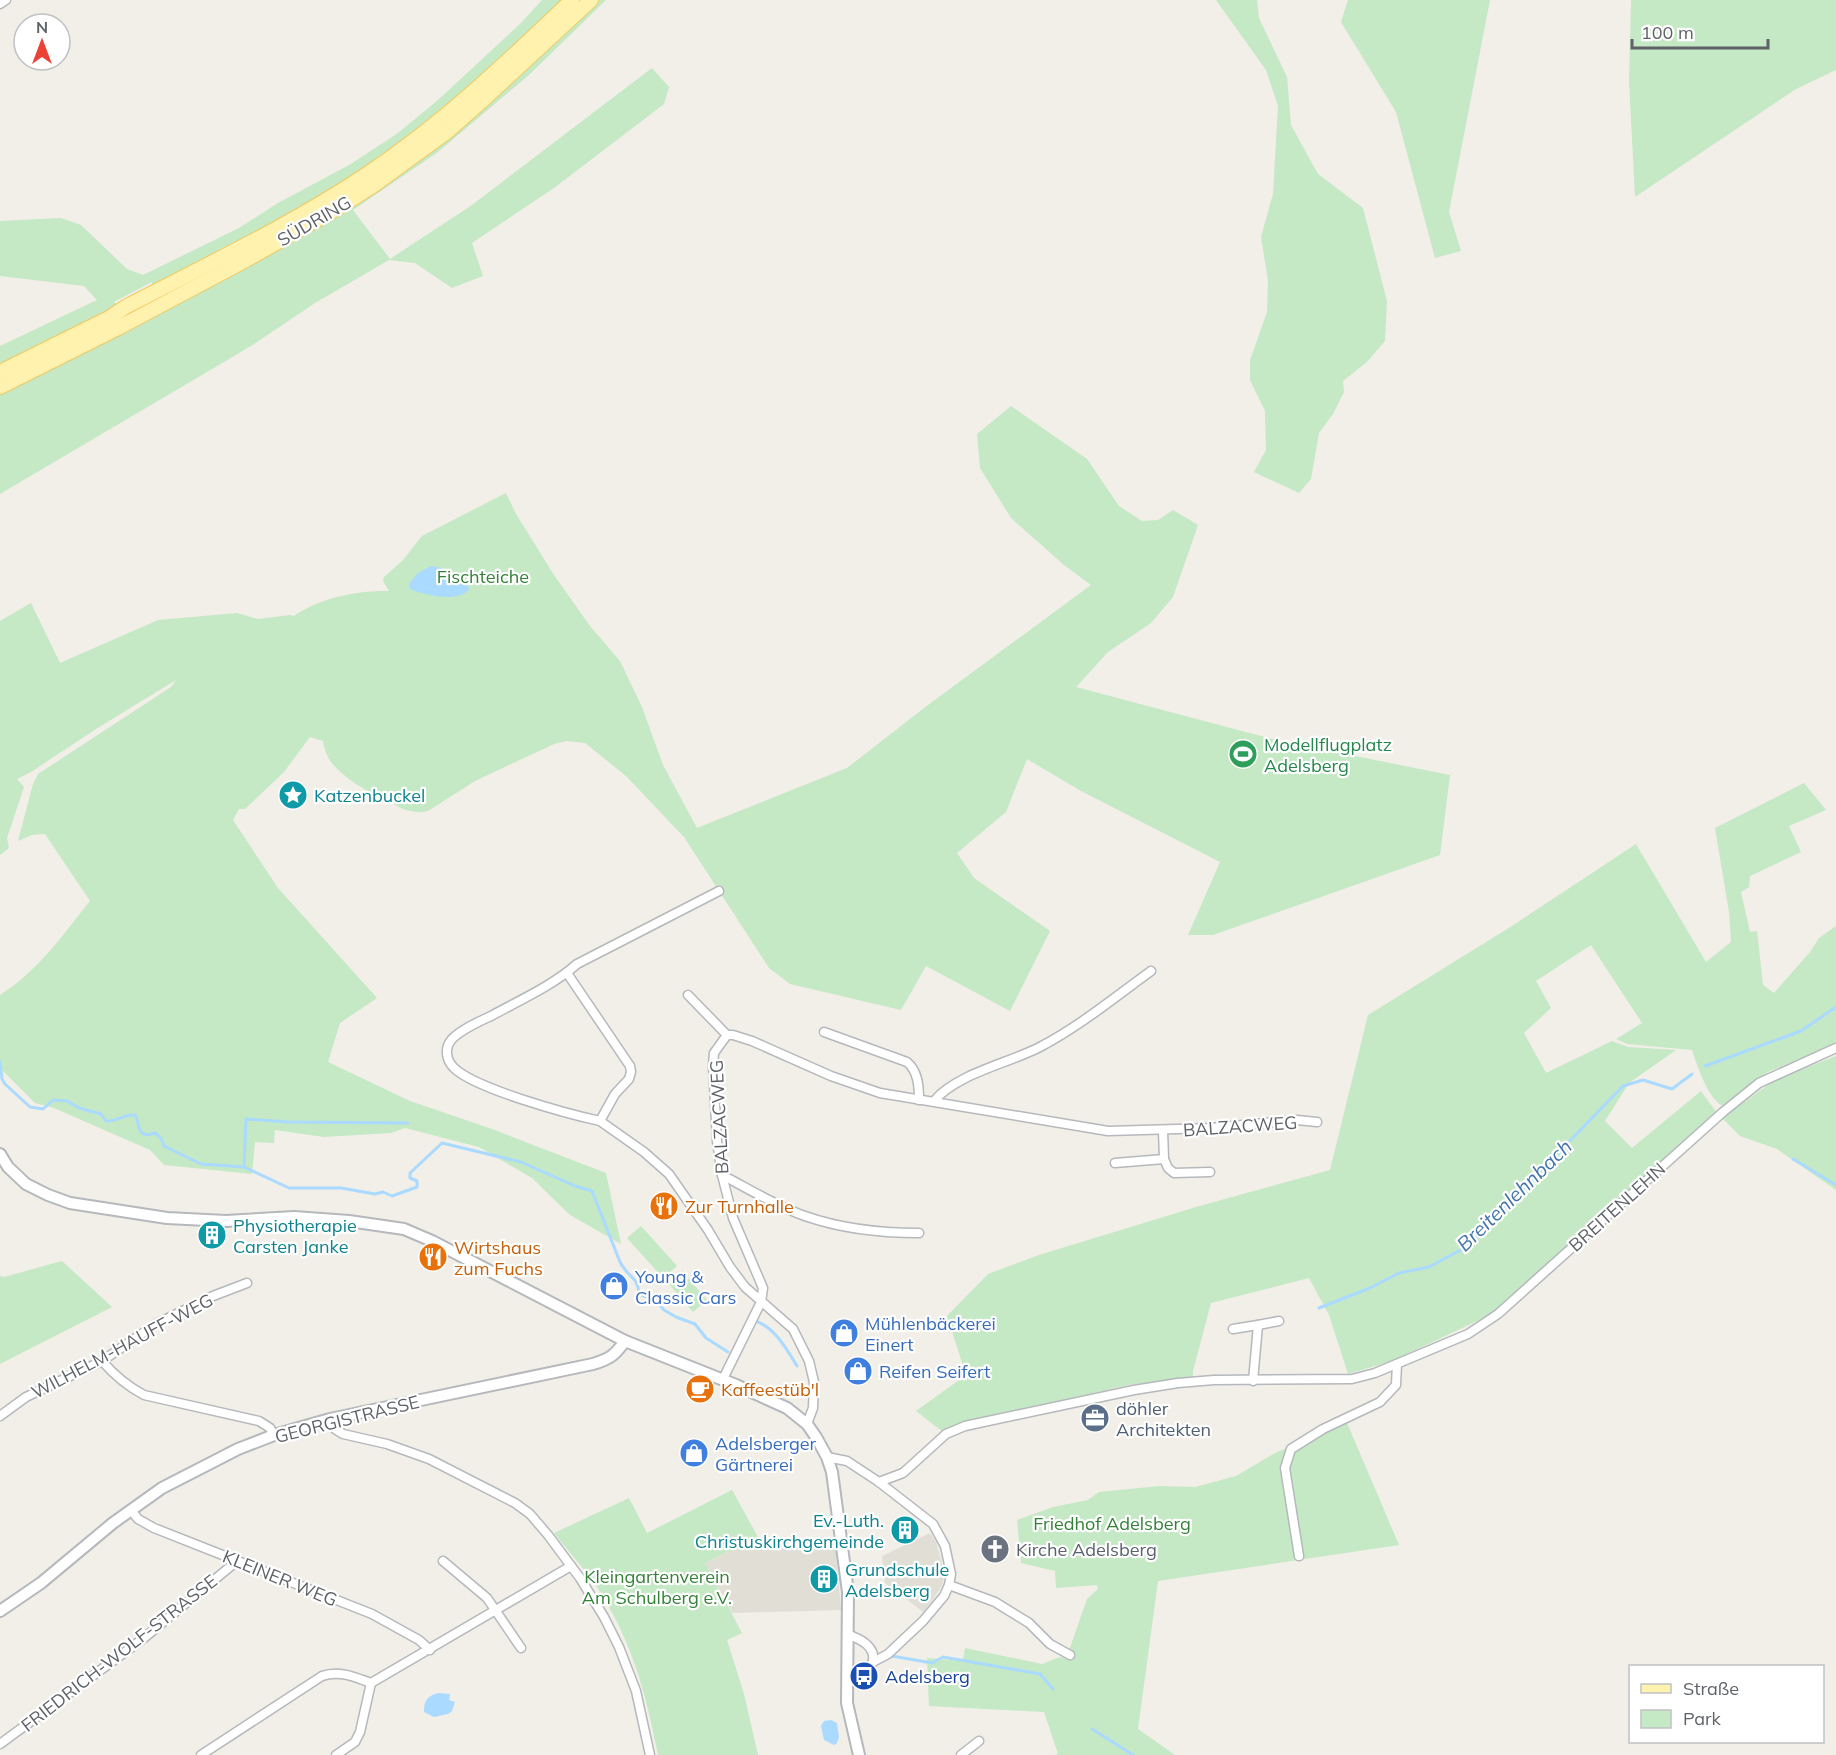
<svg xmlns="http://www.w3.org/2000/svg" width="1836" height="1755" viewBox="0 0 1836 1755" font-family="Mulish,sans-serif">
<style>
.education{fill:#e1ded6}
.green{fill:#c5e8c5}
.water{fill:#aadaff}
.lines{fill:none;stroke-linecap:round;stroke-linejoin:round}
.stream{stroke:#aadaff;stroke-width:3}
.minor-casing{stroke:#b5b8bc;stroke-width:11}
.tertiary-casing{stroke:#b5b8bc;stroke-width:14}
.primary-casing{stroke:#f2c960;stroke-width:16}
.minor{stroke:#fff;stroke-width:8}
.tertiary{stroke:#fff;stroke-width:10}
.primary{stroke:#fff2af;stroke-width:14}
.labels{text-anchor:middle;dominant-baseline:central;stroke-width:4.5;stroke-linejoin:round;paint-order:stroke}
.street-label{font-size:18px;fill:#5f6368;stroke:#fff}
.park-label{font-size:18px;fill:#348238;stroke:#fff}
.leisure-label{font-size:18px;fill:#27864d;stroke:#fff;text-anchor:start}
.culture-label{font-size:18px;fill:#0d838f;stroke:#fff;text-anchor:start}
.food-label{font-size:18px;fill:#c56008;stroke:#fff;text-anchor:start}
.shop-label{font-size:18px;fill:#366cbe;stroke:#fff;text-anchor:start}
.service-label{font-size:18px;fill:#4e5e75;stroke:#fff;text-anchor:start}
.worship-label{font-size:18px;fill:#5b616d;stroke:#fff;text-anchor:start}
.transit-label{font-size:18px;fill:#164399;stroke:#fff;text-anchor:start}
.water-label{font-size:20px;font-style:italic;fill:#4174aa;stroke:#fff}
</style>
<rect width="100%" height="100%" fill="#f1efe8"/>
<!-- education -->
<g class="education">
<polygon points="930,1533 936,1542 945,1574 942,1585 934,1598 923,1612 885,1583 882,1556"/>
<polygon points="758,1537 792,1548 835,1543 841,1610 732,1613 705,1563"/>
</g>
<!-- green -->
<g class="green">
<polygon points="542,0 565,0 446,108 361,172 260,231 152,287 152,282 114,302 118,305 0,366 0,346 97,300 84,286 0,276 0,221 61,218 81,225 127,269 143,275 239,228 278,203 351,164 398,133 438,100 521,23"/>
<polygon points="598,0 606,0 530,74 438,152 353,210 390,259 472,205 652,68 669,87 664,104 554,188 472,243 483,276 452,288 415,263 389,260 315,303 251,346 0,494 0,393 355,203 571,24"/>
<polygon points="1216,0 1257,0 1259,18 1287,77 1291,125 1318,174 1363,208 1387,301 1385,341 1367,362 1343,381 1344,392 1333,414 1319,433 1311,479 1299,493 1254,472 1266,450 1265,411 1250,380 1250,360 1267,312 1268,281 1261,237 1273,194 1278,106 1266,70"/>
<polygon points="1348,0 1490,0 1449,212 1461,251 1435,258 1396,112 1341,22"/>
<polygon points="1631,0 1836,0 1836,70 1796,89 1635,197 1629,81"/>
<path d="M1011,406L1087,459L1119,506L1142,521L1158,520L1173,510L1198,525L1173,597L1151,623L1108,652L1076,687L1280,741L1450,775L1440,855L1213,935H1188L1220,862L1081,791L1027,759L1006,812L957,853L974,878L1050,931L1010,1011L926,966L901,1010L790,984L769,968L684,837L626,776L585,743L567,741L554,744L475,781L428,811C415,815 394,808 387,797C372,798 336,772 329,759C326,754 324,747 323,741L310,737L284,772L245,809H239L233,820L278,888L377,998L340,1023L328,1062L410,1101L492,1129L606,1173L621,1244L570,1215L532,1178L479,1147L405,1128L391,1133L324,1137L275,1130L274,1143L255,1142L252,1174L164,1165L150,1150L54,1108L35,1103L0,1068V995C38,971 62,936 90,901L45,834L32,835L18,841L33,784L38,774L171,687L176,680L96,729L31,772L17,779L24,787L7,838L9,848L0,855V621L31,603L60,663L158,620L237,613L258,619L290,615L294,616C319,598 358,590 389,591L383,581L384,577L403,560L422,536L506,493L516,514L554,575L590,626L620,661L642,707L663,765L697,828L847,768L928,705L1091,585L1064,565L1011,518L980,468L977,434Z"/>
<path d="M1804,783L1826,810L1789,826L1801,852L1750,876L1749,887L1741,892L1750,932L1757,931L1763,985L1774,993L1810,952L1819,938L1836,926V1043L1768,1072L1723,1106C1708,1099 1697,1065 1692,1050L1627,1044L1616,1039L1642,1023L1591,945L1536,981L1551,1008L1524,1033L1546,1073L1612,1041L1628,1047L1676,1050L1629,1083L1605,1121L1632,1148L1701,1091L1717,1113L1492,1314L1392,1361L1348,1374L1329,1315L1309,1278L1211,1303L1193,1371V1379L1128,1385L964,1423L943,1432L916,1411L966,1375L947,1316L988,1274L1039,1255L1196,1207L1330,1170L1368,1015L1512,926L1636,844L1706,962L1731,942L1729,912L1715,828Z"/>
<polygon points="1836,1056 1836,1190 1777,1149 1740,1136 1722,1118 1776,1079"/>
<polygon points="641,1226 677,1266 663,1278 627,1238"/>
<polygon points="62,1261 112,1307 0,1364 0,1276 4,1277"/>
<polygon points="682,1271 707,1300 693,1312 668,1283"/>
<polygon points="1347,1423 1399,1545 1158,1581 1138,1729 1175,1755 1055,1755 1058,1754 1044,1712 929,1706 927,1658 963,1661 965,1648 1042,1664 1060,1657 1066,1659 1087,1599 1098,1589 1097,1585 1056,1588 1055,1571 1021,1563 1017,1520 1053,1507 1088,1500 1099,1492 1160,1486 1195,1487 1236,1476 1275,1453"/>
<path d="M732,1490L758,1537L705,1563L742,1633L727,1640L744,1694L758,1755H658C646,1693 632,1641 597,1587C584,1568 568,1551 554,1533L629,1498L647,1533Z"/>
</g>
<!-- water -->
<g class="water">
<path d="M431,566C444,568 466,575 469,590C455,603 425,595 410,589L409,584L418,573Z"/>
<path d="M438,1693L450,1694L449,1700L455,1702L452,1711L448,1714L434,1717L424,1712C424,1701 427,1696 438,1693Z"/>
<polygon points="831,1720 837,1723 839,1737 837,1743 834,1745 824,1740 821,1726 824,1721"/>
</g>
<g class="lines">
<!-- stream -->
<g class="stream">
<path d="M0,1062L2,1079L5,1084L30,1107L43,1109L53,1100L67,1101L79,1108L101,1114L106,1121C117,1122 123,1114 135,1115C139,1121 137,1128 142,1133L147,1135L155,1133L161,1138L164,1146L201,1164L244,1167L289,1188H341L375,1194L383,1192L392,1196L417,1187V1181L410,1178V1173L442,1143L521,1162L575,1186L592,1191L620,1262C627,1277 638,1276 639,1294L657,1302L664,1310L676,1317L695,1324L706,1338L728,1352"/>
<polyline points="1705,1066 1801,1031 1836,1007"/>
<polyline points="1793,1159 1836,1185"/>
<polyline points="244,1167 246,1119 288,1122 408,1123"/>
<polyline points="1319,1308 1370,1288 1399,1273 1429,1267 1468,1246 1623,1086 1643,1080 1672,1089 1692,1074"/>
<path d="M755,1321C775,1327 787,1350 797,1366"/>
<polyline points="892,1656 932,1663 943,1657 1040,1674 1053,1689"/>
<polyline points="1092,1729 1133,1755"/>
</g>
<!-- minor casing -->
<g class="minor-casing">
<g id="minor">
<polyline points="0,4 6,0"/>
<polyline points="567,973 630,1066 631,1072 629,1079 615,1094 600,1121 644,1152 669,1174 708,1230 730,1267 745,1287 793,1329 809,1361 814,1382 813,1408 807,1424"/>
<polyline points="688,995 727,1035"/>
<path d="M824,1032L907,1062C918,1071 919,1086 919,1100"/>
<path d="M934,1101C956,1074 1009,1063 1040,1047C1080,1026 1115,997 1151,971"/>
<path d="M600,1121C568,1114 476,1089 454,1068C446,1060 444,1048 452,1039C462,1029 478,1022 491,1016C520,1000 552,986 577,964L719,891"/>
<polyline points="1164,1159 1168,1168 1174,1173 1210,1172"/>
<polyline points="1115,1163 1164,1159 1163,1130"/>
<path d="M722,1175C749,1189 776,1206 805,1216C842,1229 881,1233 919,1233"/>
<polyline points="1233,1329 1258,1325"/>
<path d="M102,1361C115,1376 127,1386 144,1395L259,1421L270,1428L274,1435"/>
<polyline points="723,1379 761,1302 763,1288 733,1218 722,1175 717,1141 713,1065 714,1053 727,1035 733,1035 752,1041 831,1076 880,1093 1108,1131 1211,1128 1297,1120 1317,1122"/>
<polyline points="1253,1381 1258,1325 1279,1321"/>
<polyline points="0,1416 26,1397 102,1361 156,1324 213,1296 247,1283"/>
<polyline points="330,1419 335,1429 343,1434 387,1444 429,1459 515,1503 530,1514 548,1535 580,1578 604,1617 619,1647 636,1691 650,1755"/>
<polyline points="827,1457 847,1461 879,1482 933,1524 945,1546 951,1574 949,1585 944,1596 923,1621 888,1654 873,1662 865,1672 847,1678"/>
<polyline points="879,1482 903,1473 946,1434 965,1426 1134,1390 1178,1383 1214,1380 1352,1379 1375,1373 1468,1334 1498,1314 1723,1112 1759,1083 1836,1048"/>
<polyline points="131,1510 138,1519 154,1528 372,1614 419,1640 430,1650"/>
<polyline points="1299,1556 1285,1468 1291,1449 1323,1429 1380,1402 1396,1385 1397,1364"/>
<polyline points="443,1561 487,1598 521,1648"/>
<polyline points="949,1585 995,1602 1029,1623 1050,1644 1070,1655"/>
<path d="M847,1634C860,1639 876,1646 873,1662"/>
<polyline points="0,1744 144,1638 237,1561"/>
<path d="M201,1755L322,1676C340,1670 354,1677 371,1683L571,1566"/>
<polyline points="336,1755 355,1742 360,1732 371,1683"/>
<polyline points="961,1755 979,1741"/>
</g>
</g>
<!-- tertiary casing -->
<g class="tertiary-casing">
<g id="tertiary">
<polyline points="0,1154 8,1167 26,1184 48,1195 70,1203 167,1218 226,1221 294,1217 349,1221 404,1229 432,1241 625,1341 736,1385 787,1408 807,1424 816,1437 827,1457 832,1472 848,1592 847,1703 859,1755"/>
<path d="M0,1611L41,1583L113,1523L162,1488L238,1449L274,1435L330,1419L593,1364C610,1359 615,1355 625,1341"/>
</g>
</g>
<!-- primary casing -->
<g class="primary-casing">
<g id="primary">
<path d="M0,372L109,318L127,306C208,264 291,225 367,174C442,124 507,62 572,0"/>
<polyline points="0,387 120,327 246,260 338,208 374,185 448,131 482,101 591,0"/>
</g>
</g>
<!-- minor -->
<use href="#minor" class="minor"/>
<!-- tertiary -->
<use href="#tertiary" class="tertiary"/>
<!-- primary -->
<use href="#primary" class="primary"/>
</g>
<!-- icons -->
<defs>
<g id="stadium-disc" transform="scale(1.5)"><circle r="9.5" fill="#2e9e5b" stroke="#fff"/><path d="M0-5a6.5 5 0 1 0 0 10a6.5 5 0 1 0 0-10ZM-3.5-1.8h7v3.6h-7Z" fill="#fff"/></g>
<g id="sight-disc" transform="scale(1.5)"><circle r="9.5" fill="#0f9aa8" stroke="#fff"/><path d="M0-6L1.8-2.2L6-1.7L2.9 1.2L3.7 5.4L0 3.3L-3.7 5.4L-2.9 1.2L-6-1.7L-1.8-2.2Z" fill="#fff"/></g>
<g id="restaurant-disc" transform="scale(1.5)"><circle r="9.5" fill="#e8710a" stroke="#fff"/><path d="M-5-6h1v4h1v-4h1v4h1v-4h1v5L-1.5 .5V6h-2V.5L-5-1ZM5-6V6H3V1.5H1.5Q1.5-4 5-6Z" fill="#fff"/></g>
<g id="building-disc" transform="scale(1.5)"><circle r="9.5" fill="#0f9aa8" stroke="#fff"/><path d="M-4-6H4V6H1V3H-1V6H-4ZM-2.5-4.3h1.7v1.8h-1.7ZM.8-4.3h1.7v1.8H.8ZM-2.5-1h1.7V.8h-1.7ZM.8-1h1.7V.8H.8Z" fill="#fff"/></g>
<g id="shop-disc" transform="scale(1.5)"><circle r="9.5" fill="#3f7fe0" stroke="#fff"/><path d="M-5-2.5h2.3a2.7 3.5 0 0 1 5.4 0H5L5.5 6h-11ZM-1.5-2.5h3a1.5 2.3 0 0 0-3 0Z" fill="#fff"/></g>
<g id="cafe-disc" transform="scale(1.5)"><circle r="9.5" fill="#e8710a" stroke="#fff"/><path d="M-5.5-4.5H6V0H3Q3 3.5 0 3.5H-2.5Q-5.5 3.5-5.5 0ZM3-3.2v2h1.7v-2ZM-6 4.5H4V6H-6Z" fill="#fff"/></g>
<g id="office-disc" transform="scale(1.5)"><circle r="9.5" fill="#5c6f8a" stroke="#fff"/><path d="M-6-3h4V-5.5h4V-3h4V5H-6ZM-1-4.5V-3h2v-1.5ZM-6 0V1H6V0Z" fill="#fff"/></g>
<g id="church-disc" transform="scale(1.5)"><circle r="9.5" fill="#6b7280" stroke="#fff"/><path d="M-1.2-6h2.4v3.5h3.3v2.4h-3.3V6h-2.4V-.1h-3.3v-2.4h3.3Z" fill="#fff"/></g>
<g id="bus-disc" transform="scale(1.5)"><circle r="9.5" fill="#1a4fb4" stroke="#fff"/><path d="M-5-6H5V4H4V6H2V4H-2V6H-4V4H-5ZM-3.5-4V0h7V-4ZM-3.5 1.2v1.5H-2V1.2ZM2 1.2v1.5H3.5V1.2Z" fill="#fff"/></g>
</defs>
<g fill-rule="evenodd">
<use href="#stadium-disc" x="1243" y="754"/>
<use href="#sight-disc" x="293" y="795"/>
<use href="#restaurant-disc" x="664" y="1206"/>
<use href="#building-disc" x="212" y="1235"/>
<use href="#restaurant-disc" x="433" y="1257"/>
<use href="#shop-disc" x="614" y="1286"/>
<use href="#shop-disc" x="844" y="1333"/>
<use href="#shop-disc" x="858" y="1371"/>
<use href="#cafe-disc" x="700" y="1389"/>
<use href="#office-disc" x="1095" y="1418"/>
<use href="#shop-disc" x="694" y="1453"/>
<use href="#building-disc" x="905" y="1530"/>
<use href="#church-disc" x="995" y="1549"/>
<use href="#building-disc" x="824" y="1579"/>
<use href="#bus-disc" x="864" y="1676"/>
</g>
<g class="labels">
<!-- street labels -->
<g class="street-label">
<text transform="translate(314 221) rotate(-30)">SÜDRING</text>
<text transform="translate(719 1117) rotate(-93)">BALZACWEG</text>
<text transform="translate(1240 1126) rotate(-4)">BALZACWEG</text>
<text transform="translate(1617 1207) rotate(-42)">BREITENLEHN</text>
<text transform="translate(122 1346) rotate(-28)">WILHELM-HAUFF-WEG</text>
<text transform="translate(347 1419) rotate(-14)">GEORGISTRASSE</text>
<text transform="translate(280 1578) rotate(22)">KLEINER WEG</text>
<text transform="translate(119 1653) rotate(-38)">FRIEDRICH-WOLF-STRASSE</text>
</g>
<!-- park labels -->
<g class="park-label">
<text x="483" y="576">Fischteiche</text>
<text x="1112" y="1523">Friedhof Adelsberg</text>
<text x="657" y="1576">Kleingartenverein<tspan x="657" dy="21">Am Schulberg e.V.</tspan></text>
</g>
<!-- leisure labels -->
<g class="leisure-label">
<text x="1264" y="744">Modellflugplatz<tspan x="1264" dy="21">Adelsberg</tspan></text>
</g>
<!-- culture labels -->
<g class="culture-label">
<text x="314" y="795">Katzenbuckel</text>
<text x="233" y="1225">Physiotherapie<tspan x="233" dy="21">Carsten Janke</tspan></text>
<text x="884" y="1520" text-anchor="end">Ev.-Luth.<tspan x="884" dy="21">Christuskirchgemeinde</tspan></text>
<text x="845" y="1569">Grundschule<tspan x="845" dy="21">Adelsberg</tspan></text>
</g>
<!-- food labels -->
<g class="food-label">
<text x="685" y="1206">Zur Turnhalle</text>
<text x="454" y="1247">Wirtshaus<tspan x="454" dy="21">zum Fuchs</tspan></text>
<text x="721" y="1389">Kaffeestüb'l</text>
</g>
<!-- shop labels -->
<g class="shop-label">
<text x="635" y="1276">Young &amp;<tspan x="635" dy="21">Classic Cars</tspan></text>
<text x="865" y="1323">Mühlenbäckerei<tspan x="865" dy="21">Einert</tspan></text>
<text x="879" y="1371">Reifen Seifert</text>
<text x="715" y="1443">Adelsberger<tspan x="715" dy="21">Gärtnerei</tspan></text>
</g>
<!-- service labels -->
<g class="service-label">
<text x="1116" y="1408">döhler<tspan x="1116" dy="21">Architekten</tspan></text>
</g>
<!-- worship labels -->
<g class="worship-label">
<text x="1016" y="1549">Kirche Adelsberg</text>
</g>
<!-- transit labels -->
<g class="transit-label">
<text x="885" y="1676">Adelsberg</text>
</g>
<!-- water labels -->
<g class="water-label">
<text transform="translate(1514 1195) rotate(-44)">Breitenlehnbach</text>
</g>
</g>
<!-- legend -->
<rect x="1629" y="1665" width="195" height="78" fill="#ffffff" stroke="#bfc1c3" stroke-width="1.5"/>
<rect x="1641" y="1684" width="30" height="9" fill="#fff2af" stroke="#bfc1c3" stroke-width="1.5"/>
<text x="1683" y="1695" font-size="18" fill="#5f6368">Straße</text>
<rect x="1641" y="1710" width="30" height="18" fill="#c5e8c5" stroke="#bfc1c3" stroke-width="1.5"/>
<text x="1683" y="1725" font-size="18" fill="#5f6368">Park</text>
<!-- north arrow -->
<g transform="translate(42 42)"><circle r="28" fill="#ffffff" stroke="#bfc1c3" stroke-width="1.5"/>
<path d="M0-4.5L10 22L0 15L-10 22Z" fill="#ea4335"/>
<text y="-9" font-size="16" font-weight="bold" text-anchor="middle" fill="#5f6368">N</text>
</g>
<!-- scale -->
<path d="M1632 39v9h136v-9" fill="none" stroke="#5f6368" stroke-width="3"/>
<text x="1641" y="39" font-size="18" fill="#5f6368" stroke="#ffffff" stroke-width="4.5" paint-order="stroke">100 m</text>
</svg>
